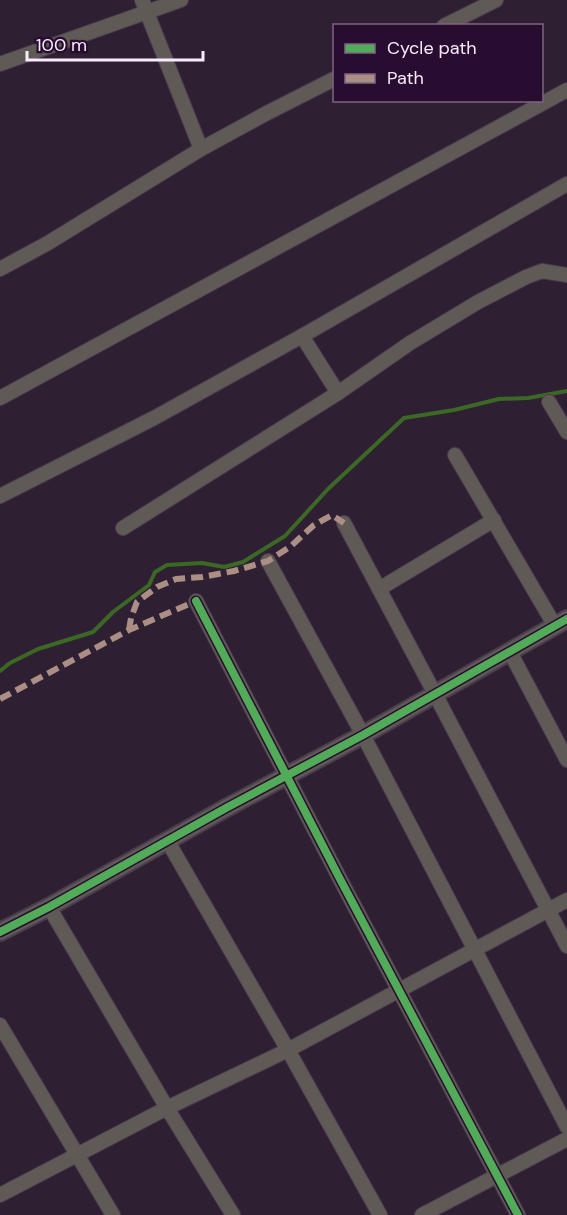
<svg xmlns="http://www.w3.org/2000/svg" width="567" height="1215" viewBox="0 0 567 1215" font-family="'DM Sans',sans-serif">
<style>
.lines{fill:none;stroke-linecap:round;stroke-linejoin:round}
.stream{stroke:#3b6825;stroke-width:4}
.minor-casing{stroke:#4a3d4d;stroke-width:16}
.tertiary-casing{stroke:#4a3d4d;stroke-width:20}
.minor{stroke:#605a57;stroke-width:14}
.tertiary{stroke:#605a57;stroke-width:16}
.quiet{stroke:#ac8f84;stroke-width:6;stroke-dasharray:12 6;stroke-linecap:butt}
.cycleway-casing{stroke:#280d30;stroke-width:11}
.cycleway{stroke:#51ab58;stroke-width:8}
</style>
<rect width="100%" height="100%" fill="#2e1f32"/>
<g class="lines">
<!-- stream -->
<polyline class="stream" points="0,671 10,663 38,649 93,632 113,612 149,585 155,572 167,565 202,563 224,567 243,562 285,536 328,489 404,418 454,410 499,399 528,398 567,391"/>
<!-- minor casing -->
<g class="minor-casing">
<g id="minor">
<polyline points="142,0 201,149"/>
<polyline points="444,26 496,0"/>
<polyline points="0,64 181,0"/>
<polyline points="0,269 48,243 201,149 267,113 334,79"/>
<polyline points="302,336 338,393"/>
<polyline points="0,398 567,90"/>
<polyline points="549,402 567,432"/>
<polyline points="455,455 555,626"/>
<polyline points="0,496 154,418 302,336 567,184"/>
<polyline points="344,523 435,694 567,946"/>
<polyline points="123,528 338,393 410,343 478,302 526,277 542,271 567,275"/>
<polyline points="268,561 363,735 567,1127"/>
<polyline points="379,589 494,520"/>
<polyline points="196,601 340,879 518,1215"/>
<polyline points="510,652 567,760"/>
<polyline points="167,840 288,1050 380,1215"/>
<polyline points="49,907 167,1108 233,1215"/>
<polyline points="0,1025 113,1215"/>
<polyline points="0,1195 167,1108 288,1050 567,900"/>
<polyline points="422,1215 567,1139"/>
</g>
</g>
<!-- tertiary casing -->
<g class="tertiary-casing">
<polyline id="tertiary" points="0,932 49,907 226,808 363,735 567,619"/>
</g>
<!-- minor -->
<use href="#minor" class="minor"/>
<!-- tertiary -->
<use href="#tertiary" class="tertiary"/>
<!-- quiet -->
<g class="quiet">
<polyline points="129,630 131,618 137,602 157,587 176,579 202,577 234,571 268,561 291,546 314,525 332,515 344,523"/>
<polyline points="0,699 129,630 196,601"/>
</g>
<!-- cycleway casing -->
<g class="cycleway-casing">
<g id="cycleway">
<polyline points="196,601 340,879 518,1215"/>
<polyline points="0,932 49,907 226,808 363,735 567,619"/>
</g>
</g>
<!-- cycleway -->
<use href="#cycleway" class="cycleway"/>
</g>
<!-- legend -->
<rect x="333" y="24" width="210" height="78" fill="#280d30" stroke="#7c6682" stroke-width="1.5"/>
<rect x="345" y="44" width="30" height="9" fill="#51ab58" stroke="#7c6682" stroke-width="1.5"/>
<text x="387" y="54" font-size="18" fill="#f9ebfd">Cycle path</text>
<rect x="345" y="74" width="30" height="9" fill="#ac8f84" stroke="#7c6682" stroke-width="1.5"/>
<text x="387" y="84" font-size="18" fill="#f9ebfd">Path</text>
<!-- scale -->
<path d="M27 51v9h176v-9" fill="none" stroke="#f9ebfd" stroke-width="3"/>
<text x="36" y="51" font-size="18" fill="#f9ebfd" stroke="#280d30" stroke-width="4.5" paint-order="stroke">100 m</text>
</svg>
